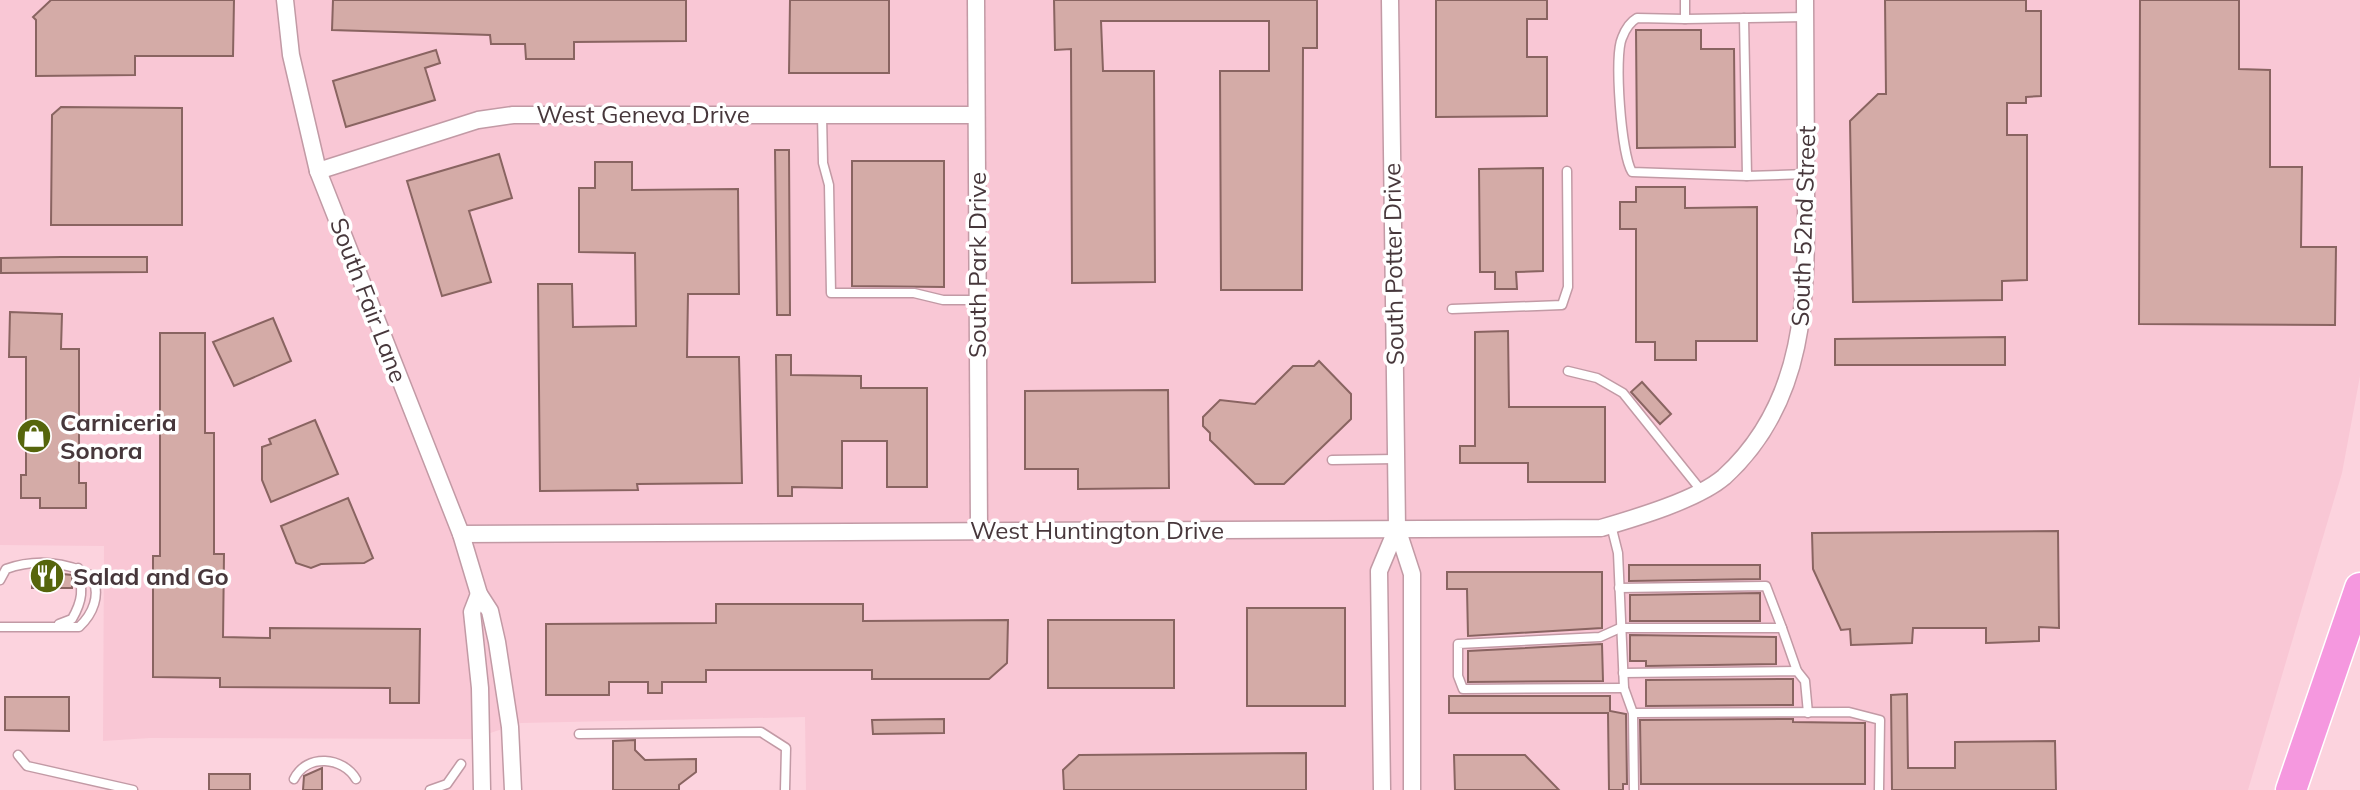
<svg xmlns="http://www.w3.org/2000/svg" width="2360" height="790" viewBox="0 0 2360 790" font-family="Mulish,sans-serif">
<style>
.built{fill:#f9c7d5}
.building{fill:#d4aba7;stroke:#896461;stroke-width:2}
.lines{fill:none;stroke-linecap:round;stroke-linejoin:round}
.lane-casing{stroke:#c29aa5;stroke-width:11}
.street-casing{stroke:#c29aa5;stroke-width:19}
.highway-casing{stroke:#fff;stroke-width:33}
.lane{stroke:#fff;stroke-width:8}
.street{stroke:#fff;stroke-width:16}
.highway{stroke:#f598df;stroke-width:30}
.labels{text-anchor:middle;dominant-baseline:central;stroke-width:7;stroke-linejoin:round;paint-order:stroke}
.street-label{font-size:24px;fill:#47373b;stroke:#fff}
.poi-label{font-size:24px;font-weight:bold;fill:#47373b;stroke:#fff;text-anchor:start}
</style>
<rect width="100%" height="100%" fill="#fcd3de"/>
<!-- built -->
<polygon class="built" points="0,0 2360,0 2360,376 2342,473 2248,790 806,790 805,717 521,723 472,739 150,738 103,741 104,546 0,545"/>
<!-- building -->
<g class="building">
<polygon points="51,0 234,0 233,56 135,56 135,75 36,76 36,20 33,17"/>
<polygon points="333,0 686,0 686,41 574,42 574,59 526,59 525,44 491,44 490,35 332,30"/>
<polygon points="790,0 889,0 889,73 789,73"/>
<polygon points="1054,0 1317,0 1317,48 1303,48 1302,290 1221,290 1220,71 1269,71 1269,21 1101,21 1103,71 1154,71 1155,282 1072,283 1071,49 1055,50"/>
<polygon points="1436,0 1547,0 1547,19 1527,19 1527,57 1547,57 1547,116 1436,117"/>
<polygon points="1885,0 2026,0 2026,11 2041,11 2041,96 2026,97 2026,103 2007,103 2007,135 2027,135 2027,280 2002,281 2002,300 1853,302 1850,121 1878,94 1886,94"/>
<polygon points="2140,0 2239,0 2239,69 2270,70 2270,167 2302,167 2301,247 2336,247 2335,325 2139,324"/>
<polygon points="1636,30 1701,30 1701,49 1734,49 1735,147 1637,148"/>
<polygon points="436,50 440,63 425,68 435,100 346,127 333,81"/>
<polygon points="61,107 182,108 182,225 51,225 52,115"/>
<polygon points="775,150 789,150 790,315 777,315"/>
<polygon points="499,154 512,198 469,211 491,282 442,296 407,181"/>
<polygon points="852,161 944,161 944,287 852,286"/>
<polygon points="595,162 632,162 632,190 738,189 739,294 688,294 687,357 739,357 742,483 637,484 638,490 540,491 538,284 572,284 573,327 636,326 635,253 579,252 579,188 595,188"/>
<polygon points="1543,168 1543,271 1516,272 1517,289 1495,289 1495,272 1480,272 1479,169"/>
<polygon points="1636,187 1685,187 1685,208 1757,207 1757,341 1696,341 1696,360 1655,360 1655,342 1636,342 1636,229 1620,229 1620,202 1636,202"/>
<polygon points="61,257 147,257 147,272 1,273 1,258"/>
<polygon points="10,312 62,314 61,349 79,349 79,483 86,483 86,508 40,508 40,498 21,498 21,475 26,475 26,357 9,357"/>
<polygon points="273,318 291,361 234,386 213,342"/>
<polygon points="1508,331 1509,407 1605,407 1605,482 1528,482 1528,463 1460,463 1460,446 1475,446 1475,332"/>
<polygon points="160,333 205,333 205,433 214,433 214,554 224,554 223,637 270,638 270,628 420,629 419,703 390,703 390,688 220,687 220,678 153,677 153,556 160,556"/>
<polygon points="2005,337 2005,365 1835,365 1835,339"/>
<polygon points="776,355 791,355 791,375 861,376 861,388 927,388 927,487 887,487 887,441 842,441 842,488 792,487 792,496 778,496"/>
<polygon points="1319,361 1351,394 1351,419 1284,484 1255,484 1210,440 1210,433 1203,426 1203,417 1220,400 1255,404 1293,366 1314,366"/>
<polygon points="1642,382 1671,414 1660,424 1631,392"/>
<polygon points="1168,390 1169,488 1078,489 1078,469 1025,469 1025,391"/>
<polygon points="315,420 338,474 271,502 262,480 262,447 271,444 269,439"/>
<polygon points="348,498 373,558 364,563 321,564 311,568 296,563 281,526"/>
<polygon points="2058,531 2059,628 2039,627 2039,641 1986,643 1986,628 1913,628 1912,643 1851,645 1850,629 1841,630 1813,569 1812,533"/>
<polygon points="1629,565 1760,565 1760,579 1629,581"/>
<polygon points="32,571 72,575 72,588 32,588"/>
<polygon points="1447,572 1602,572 1602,628 1468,636 1467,589 1447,589"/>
<polygon points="1760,593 1760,621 1630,621 1630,595"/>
<polygon points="716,604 863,604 863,621 1008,620 1007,663 989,679 872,679 872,670 706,670 706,682 662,682 662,693 648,693 648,682 609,682 609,695 546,695 546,624 716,623"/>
<rect x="1247" y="608" width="98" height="98"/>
<rect x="1048" y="620" width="126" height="68"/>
<polygon points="1630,635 1776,637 1776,664 1646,666 1646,661 1630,661"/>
<polygon points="1602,644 1603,681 1468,682 1468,651"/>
<polygon points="1793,679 1793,705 1646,706 1646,680"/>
<polygon points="1907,694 1908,768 1955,768 1955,742 2055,741 2056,790 1892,790 1891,695"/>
<polygon points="1449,696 1610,696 1610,711 1626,714 1627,784 1623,784 1623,790 1609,790 1608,713 1449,713"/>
<polygon points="5,697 69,697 69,731 5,730"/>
<polygon points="944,719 944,733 873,734 872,720"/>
<polygon points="1793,719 1793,722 1865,723 1865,784 1641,784 1640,720"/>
<polygon points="635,740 635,750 645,760 696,759 696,772 679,785 679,790 613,790 613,741"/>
<polygon points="1306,753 1306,790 1064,790 1063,770 1079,755"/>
<polygon points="1454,755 1525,755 1559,790 1455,790"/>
<polygon points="322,768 322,790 303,790 304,776"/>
<rect x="209" y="774" width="41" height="16"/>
</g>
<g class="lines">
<!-- lane casing -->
<g class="lane-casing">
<g id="lane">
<polyline points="1685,0 1685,19 1805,17"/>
<polyline points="1744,18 1747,176 1806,174"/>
<path d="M1685,19L1637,18C1630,22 1625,30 1622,38C1614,56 1621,154 1632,172L1747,176"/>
<polyline points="822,115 823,163 829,185 831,293 914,293 943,300 978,300"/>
<polyline points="1452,309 1562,305 1568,287 1567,171"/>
<polyline points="1568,371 1597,378 1623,393 1700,489"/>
<polyline points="1332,460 1395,459"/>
<polyline points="1611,525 1618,553 1624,688 1633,713 1634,790"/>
<path d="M0,580L6,569C34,559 66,561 92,576C101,595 93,614 79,627H0"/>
<polyline points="1619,588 1766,586 1782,628"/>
<path d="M59,624L72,619C83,600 83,590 78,568"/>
<polyline points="1623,673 1797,671 1805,681 1808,713"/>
<polyline points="1624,688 1463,689 1458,676 1458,644 1600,637 1620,628 1782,628 1797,671"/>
<polyline points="1633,713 1849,712 1880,720 1879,790"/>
<polyline points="579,734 761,732 786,748 785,790"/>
<polyline points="18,755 27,766 133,790"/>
<path d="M294,779C307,753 343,757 356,779"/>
<polyline points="430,790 447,784 461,764"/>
</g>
</g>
<!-- street casing -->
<g class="street-casing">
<g id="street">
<polyline points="285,0 291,55 318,171 461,534 479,594 490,611 497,642 510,727 513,790"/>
<polyline points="976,0 979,530"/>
<polyline points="1390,0 1397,528 1412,574 1412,790"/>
<polyline points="318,171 478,120 513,115 976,115"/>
<path d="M461,534L1601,528C1635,518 1697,500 1724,477C1812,397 1806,284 1806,176C1806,118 1805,59 1805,0"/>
<polyline points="479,594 472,612 480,688 482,790"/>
<polyline points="1382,790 1379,571 1397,528"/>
</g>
</g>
<!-- highway casing -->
<g class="highway-casing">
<polyline id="highway" points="2291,790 2360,588"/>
</g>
<!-- lane -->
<use href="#lane" class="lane"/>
<!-- street -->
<use href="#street" class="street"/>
<!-- highway -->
<use href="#highway" class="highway"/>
</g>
<!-- icons -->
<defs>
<g id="shop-disc" transform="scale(1.8)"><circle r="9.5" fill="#56650c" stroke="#fff"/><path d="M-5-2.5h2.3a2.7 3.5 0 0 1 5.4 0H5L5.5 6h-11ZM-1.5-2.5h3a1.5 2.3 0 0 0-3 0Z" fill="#fff"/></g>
<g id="restaurant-disc" transform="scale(1.8)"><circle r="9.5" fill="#56650c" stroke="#fff"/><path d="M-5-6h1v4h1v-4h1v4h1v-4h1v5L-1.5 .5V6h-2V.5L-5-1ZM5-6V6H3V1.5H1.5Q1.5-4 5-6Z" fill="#fff"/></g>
</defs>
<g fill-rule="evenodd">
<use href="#shop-disc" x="34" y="436"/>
<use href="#restaurant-disc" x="47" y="576"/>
</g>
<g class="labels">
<!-- street labels -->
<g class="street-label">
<text x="643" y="114">West Geneva Drive</text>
<text transform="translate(1803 226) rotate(-88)">South 52nd Street</text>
<text transform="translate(1393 264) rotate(-91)">South Potter Drive</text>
<text transform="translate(977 265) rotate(-90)">South Park Drive</text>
<text transform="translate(369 300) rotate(69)">South Fair Lane</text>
<text x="1097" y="530">West Huntington Drive</text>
</g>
<!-- poi labels -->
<g class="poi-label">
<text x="60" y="422">Carniceria<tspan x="60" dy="28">Sonora</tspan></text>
<text x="73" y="576">Salad and Go</text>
</g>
</g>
</svg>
